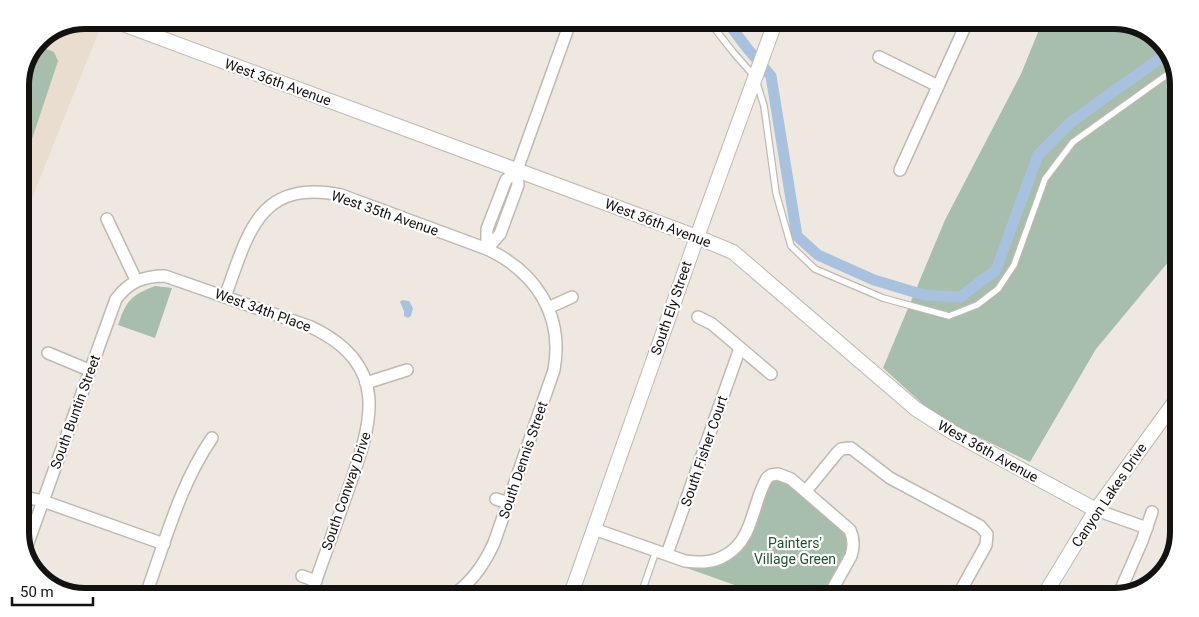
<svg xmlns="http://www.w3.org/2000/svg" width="1199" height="617" viewBox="0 0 1199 617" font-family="Roboto,sans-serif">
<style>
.built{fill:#e9ddd0}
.green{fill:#a6beab}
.water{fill:#a8c1de}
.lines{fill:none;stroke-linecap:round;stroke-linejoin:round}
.canal{stroke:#a8c1de;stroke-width:11}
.service-casing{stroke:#bfb9b2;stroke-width:8}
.minor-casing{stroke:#bfb9b2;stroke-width:14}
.tertiary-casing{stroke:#bfb9b2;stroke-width:16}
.service{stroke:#fff;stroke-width:5.5}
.minor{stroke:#fff;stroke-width:11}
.tertiary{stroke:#fff;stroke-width:14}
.labels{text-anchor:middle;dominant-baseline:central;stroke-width:4.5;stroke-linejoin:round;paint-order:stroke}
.street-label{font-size:14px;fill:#141210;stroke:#fff}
.park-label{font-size:14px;fill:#225330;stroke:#fff}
.rim{fill:none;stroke:#141210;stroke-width:6}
</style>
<rect width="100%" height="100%" fill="#efe8e1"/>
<!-- built -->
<polygon class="built" points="85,20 101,26 20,228 20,81 39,39"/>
<!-- green -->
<g class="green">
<polygon points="1043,20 1114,20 1143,27 1168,49 1179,81 1179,249 1096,349 1030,462 937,417 883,368 945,220 1021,74"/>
<polygon points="36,45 54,52 58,61 29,148 20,145 20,81"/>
<path d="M155,286L172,288L155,338L118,325C126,301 131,295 155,286Z"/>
<path d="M781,479L844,532L849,539L847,551L821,597H740L743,588L681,566C700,569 706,568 722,559C733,553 744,549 750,539C758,525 763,493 771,483C774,480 777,480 781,479Z"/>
</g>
<!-- water -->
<polygon class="water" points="402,300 409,301 413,308 411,316 408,318 404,316 404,311 400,302"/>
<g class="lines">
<!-- canal -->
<polyline class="canal" points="726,20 747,48 771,76 797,236 818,255 874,280 924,295 960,297 996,270 1038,155 1071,122 1169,52"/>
<!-- service casing -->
<g class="service-casing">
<g id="service">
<polyline points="708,20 733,52 755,77 764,106 776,193 791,246 815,269 883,298 949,316 977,305 998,289 1014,265 1045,179 1073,142 1175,69"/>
<polyline points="640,597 656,551"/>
</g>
</g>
<!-- minor casing -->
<g class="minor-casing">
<g id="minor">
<polyline points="879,57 938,86"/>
<polyline points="900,170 968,20"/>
<polyline points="107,219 136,280"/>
<polyline points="487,249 500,234 518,185 517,170 571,20"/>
<polyline points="487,249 487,229 506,180 517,170"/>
<path d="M225,297C248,233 259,178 341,195L487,249C536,272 564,315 554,370L494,543C484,565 471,584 450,597"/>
<polyline points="548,308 572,297"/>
<polyline points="698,317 712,324 771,374"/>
<polyline points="48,353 89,370"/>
<polyline points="366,383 407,370"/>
<polyline points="806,491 837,453 841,449 851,448 890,478 980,526 987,534 986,545 957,597"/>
<polyline points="20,496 43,501 164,544"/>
<polyline points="496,499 508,503"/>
<polyline points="1096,510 1147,528"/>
<path d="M594,529L685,561C700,563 713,563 726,555C754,539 752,503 767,478L771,475L778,474L791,479L850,530C854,539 854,547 851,556L828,597"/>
<path d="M25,551L116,299C129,282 143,276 165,276L311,327C395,367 370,427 346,496C334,530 322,563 310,597"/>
<polyline points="667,554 740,348"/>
<polyline points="302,576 316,581"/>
<polyline points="313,589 336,597"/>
<polyline points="1118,596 1142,541 1152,512"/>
<path d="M145,597C165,543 179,486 212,438"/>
</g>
</g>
<!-- tertiary casing -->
<g class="tertiary-casing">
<g id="tertiary">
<polyline points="112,20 697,237 733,252 916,409 952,432 1096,510"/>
<polyline points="570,597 697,237 776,20"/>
<polyline points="1043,597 1096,510 1179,396"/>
</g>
</g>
<!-- service -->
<use href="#service" class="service"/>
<!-- minor -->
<use href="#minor" class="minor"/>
<!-- tertiary -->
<use href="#tertiary" class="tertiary"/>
</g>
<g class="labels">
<!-- street labels -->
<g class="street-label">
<text transform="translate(278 82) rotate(20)">West 36th Avenue</text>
<text transform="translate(385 213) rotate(19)">West 35th Avenue</text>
<text transform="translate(658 223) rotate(21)">West 36th Avenue</text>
<text transform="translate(671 308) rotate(-71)">South Ely Street</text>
<text transform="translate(263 310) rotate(20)">West 34th Place</text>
<text transform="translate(75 412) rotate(-70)">South Buntin Street</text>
<text transform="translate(704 451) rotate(-71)">South Fisher Court</text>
<text transform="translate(988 451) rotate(29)">West 36th Avenue</text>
<text transform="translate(523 460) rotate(-71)">South Dennis Street</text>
<text transform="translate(346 491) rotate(-71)">South Conway Drive</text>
<text transform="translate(1109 495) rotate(-56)">Canyon Lakes Drive</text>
</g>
<!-- park labels -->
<g class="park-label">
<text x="795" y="543">Painters'<tspan x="795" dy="16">Village Green</tspan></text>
</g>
</g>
<!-- crop -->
<path d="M0 0H1199V617H0ZM85 29H1114A56 56 0 0 1 1170 85V532A56 56 0 0 1 1114 588H85A56 56 0 0 1 29 532V85A56 56 0 0 1 85 29Z" fill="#fff" fill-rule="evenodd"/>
<path class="rim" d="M85 29H1114A56 56 0 0 1 1170 85V532A56 56 0 0 1 1114 588H85A56 56 0 0 1 29 532V85A56 56 0 0 1 85 29Z"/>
<!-- scale -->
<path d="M12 597v8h81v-8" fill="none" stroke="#141210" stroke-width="2.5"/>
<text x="20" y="597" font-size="15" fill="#141210" stroke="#ffffff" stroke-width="4" paint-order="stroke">50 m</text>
</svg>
